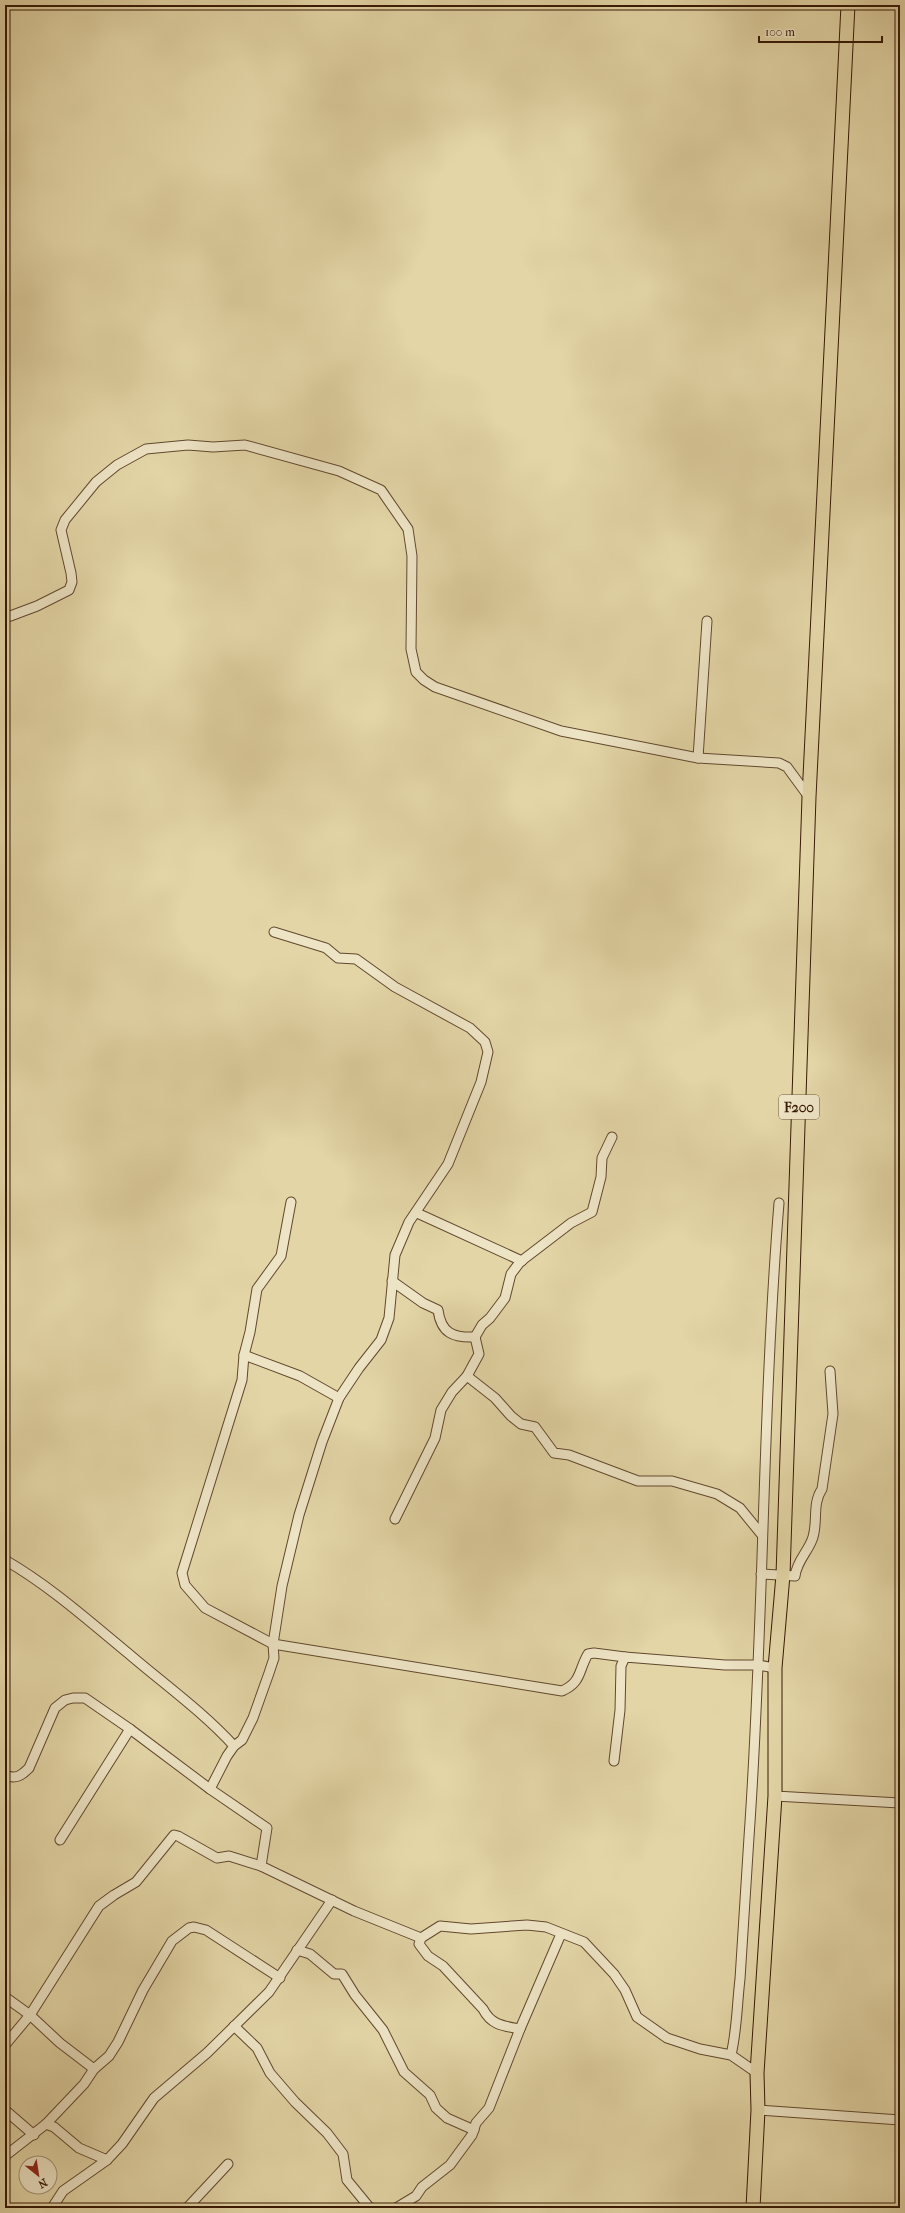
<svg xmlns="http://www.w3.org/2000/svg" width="905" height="2213" viewBox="0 0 905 2213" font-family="'IM FELL French Canon',serif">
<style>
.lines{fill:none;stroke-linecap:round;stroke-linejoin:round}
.street-casing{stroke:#62482d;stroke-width:11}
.primary-casing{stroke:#371905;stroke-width:15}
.street{stroke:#ede4c5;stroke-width:9}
.primary{stroke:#e3d5a6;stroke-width:13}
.labels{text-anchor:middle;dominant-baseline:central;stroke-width:3;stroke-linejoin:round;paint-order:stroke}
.shield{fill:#ede4c5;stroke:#6e563f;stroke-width:1}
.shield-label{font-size:14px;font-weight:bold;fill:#371905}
</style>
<rect width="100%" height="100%" fill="#e3d5a6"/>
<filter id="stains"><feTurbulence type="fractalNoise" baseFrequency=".005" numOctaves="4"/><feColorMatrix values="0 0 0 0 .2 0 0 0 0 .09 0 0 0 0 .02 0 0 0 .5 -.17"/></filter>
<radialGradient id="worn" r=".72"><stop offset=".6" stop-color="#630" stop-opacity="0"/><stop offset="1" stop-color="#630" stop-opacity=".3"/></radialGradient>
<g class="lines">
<!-- street casing -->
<g class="street-casing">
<g id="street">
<polyline points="5,618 37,606 69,590 72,582 71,573 61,530 65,520 96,482 117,465 146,449 188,445 213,447 245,445 339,471 381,490 408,529 412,556 411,649 416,672 424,680 435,687 561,731 698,758 779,763 787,767 809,797"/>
<polyline points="698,758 707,621"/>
<path d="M291,1202L281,1256L257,1289L250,1332L244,1355L242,1380L182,1573L185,1585L205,1608L273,1644L562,1691C582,1682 578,1671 588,1654L594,1653L625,1657"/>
<polyline points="417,1213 522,1261"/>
<path d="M392,1281L423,1303L438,1310C441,1333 453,1338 475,1337L479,1354L467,1376L452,1392L441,1410L435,1438L395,1519"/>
<polyline points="475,1337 482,1325 490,1318 505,1298 511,1274 520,1262 571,1223 592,1212 601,1177 602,1158 612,1137"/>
<polyline points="244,1355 300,1376 339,1398"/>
<polyline points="467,1376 495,1398 511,1416 521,1424 535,1427 554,1453 569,1455 638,1481 672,1481 717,1494 740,1508 762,1535"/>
<path d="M5,1560C50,1586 89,1621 129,1654C164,1684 203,1712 234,1746"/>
<path d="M761,1574L795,1576C797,1560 809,1551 813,1537C818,1520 812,1504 822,1489L833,1414L830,1371"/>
<polyline points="614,1761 620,1710 621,1666 625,1657 725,1665 758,1665 775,1668"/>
<path d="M5,1775C16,1780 22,1775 29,1768L55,1708L65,1700L73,1698H85L130,1729L210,1789L267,1828L261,1866"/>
<polyline points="210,1789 227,1756 234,1746 242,1740 253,1718 269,1673 274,1658 273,1644 282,1586 299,1515 322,1442 339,1398 359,1368 381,1340 389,1318 395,1255 409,1222 448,1164 481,1082 488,1052 485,1042 470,1028 395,987 356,959 338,958 326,948 274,932"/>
<polyline points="775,1796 900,1803"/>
<polyline points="60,1840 130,1729"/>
<polyline points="297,1950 310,1954 334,1974 342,1974 355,1995 383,2030 404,2072 430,2095 436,2108 447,2118 474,2130"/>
<polyline points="5,1997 30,2015 60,2043 94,2069"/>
<polyline points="234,2026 257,2048 270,2073 295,2102 327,2133 343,2154 347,2180 370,2208"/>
<path d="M520,2029C503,2026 491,2025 483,2009L443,1966L428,1956L419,1944L421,1938L440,1926L471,1929L527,1925L546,1927L584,1942L614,1974L625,1990L637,2017L667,2038L700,2049L731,2055L757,2073"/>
<polyline points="5,2045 30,2015 99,1906 114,1895 136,1882 174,1835 178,1836 217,1858 229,1856 261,1866 354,1911 421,1938"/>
<path d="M731,2055C737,2030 737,2004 740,1979C743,1931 746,1884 749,1837C764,1626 762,1414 779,1203"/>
<polyline points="5,2110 34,2135"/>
<polyline points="758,2110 900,2120"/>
<polyline points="46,2124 54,2127 79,2148 107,2160"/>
<polyline points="5,2156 46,2124 84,2084 94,2069 109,2056 118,2042 143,1990 172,1941 189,1928 194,1927 206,1930 280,1978"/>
<polyline points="52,2208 63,2191 107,2160 122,2144 154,2098 207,2053 269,1992 332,1900"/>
<polyline points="187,2208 228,2164"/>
<polyline points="396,2208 416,2196 422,2187 450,2165 472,2135 476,2123 489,2108 520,2029 561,1934"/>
</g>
</g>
<!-- primary casing -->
<g class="primary-casing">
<polyline id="primary" points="753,2208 758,2110 757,2073 775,1796 775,1668 783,1575 809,797 848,5"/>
</g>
<!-- street -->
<use href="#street" class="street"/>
<!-- primary -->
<use href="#primary" class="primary"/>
</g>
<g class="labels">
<!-- shield labels -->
<rect class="shield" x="779" y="1095" width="40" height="24" rx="3"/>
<g class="shield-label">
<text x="799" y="1107">F200</text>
</g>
</g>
<!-- margin -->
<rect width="905" height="2213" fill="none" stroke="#e3d5a6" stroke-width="20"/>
<rect x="6" y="6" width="893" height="2201" fill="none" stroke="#371905" stroke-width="2"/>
<rect x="10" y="10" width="885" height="2193" fill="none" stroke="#371905"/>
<!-- north arrow -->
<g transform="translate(38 2175) rotate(150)"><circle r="19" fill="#ede4c5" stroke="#a49378"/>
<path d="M0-3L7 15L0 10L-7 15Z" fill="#8f2418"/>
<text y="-6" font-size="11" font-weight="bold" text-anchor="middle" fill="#371905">N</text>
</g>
<!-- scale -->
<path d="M759 36v6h123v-6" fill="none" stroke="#371905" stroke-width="2"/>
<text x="765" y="36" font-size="12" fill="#371905" stroke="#ede4c5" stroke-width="3" paint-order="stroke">100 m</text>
<rect width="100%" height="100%" filter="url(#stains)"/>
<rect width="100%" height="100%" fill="url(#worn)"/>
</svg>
